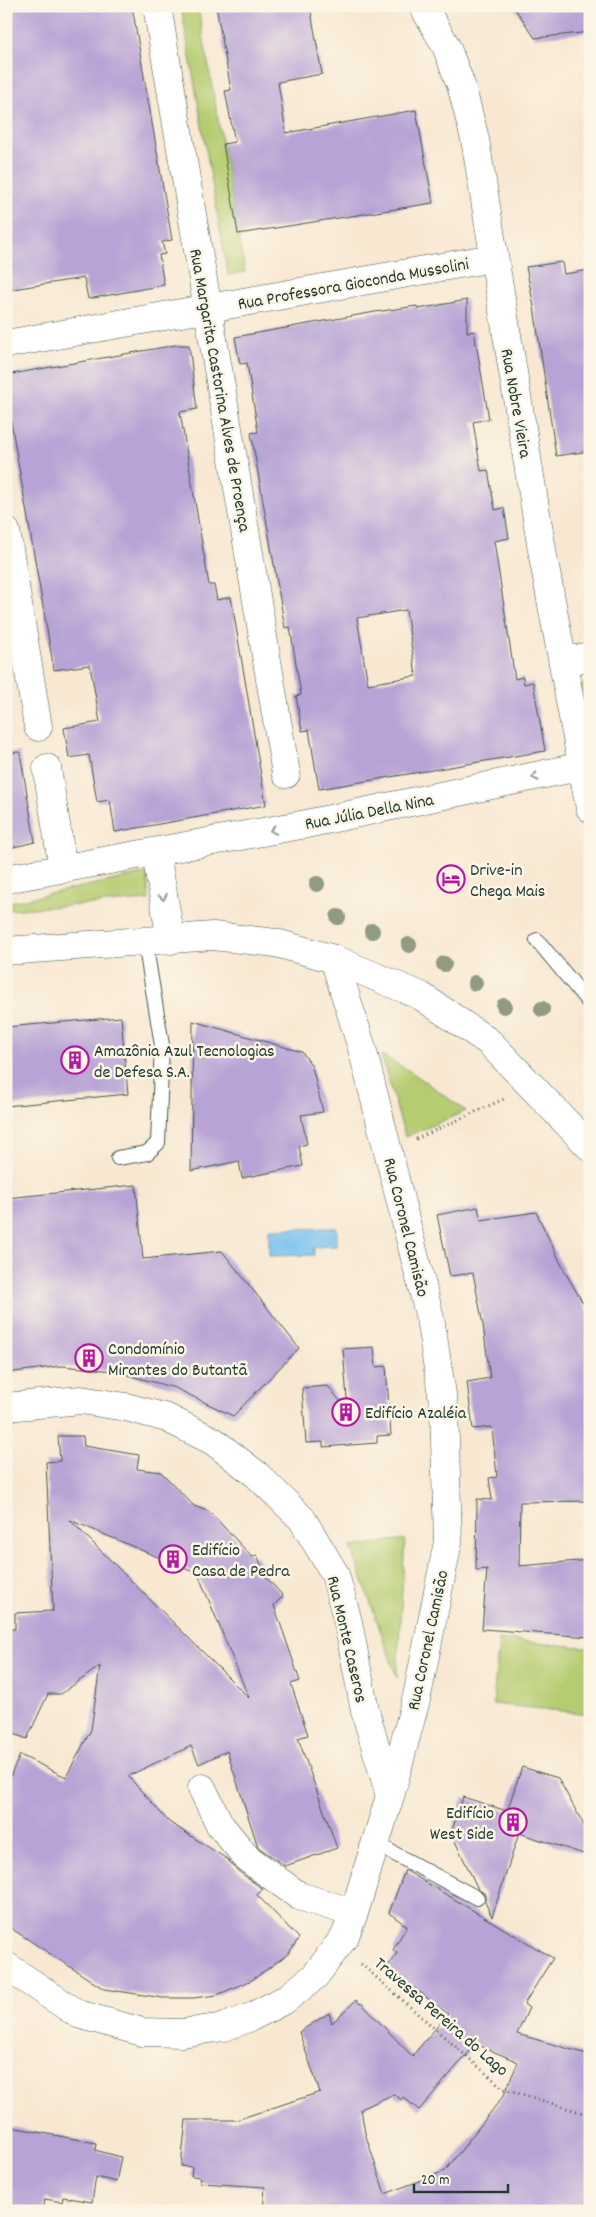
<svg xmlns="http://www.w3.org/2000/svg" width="596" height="2217" font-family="Dekko,sans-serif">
	<rect width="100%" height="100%" fill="#fcf5e5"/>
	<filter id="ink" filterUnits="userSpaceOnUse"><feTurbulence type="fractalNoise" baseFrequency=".02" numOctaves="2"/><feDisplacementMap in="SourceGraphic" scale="10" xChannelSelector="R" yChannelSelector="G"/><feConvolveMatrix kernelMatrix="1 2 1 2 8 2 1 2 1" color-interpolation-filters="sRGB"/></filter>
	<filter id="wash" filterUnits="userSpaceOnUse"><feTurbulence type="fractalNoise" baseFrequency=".0096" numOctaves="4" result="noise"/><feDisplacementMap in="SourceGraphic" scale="20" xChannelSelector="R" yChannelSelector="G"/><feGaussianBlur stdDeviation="1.12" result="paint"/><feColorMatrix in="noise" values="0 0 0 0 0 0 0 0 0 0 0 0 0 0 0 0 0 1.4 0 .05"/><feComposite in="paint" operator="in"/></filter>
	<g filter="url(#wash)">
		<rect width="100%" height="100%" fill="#f8e8d2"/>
		<path fill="#b5cc71" stroke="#6a8452" d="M 181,6 L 198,6 L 245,272 L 228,275 Z
			M 590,683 L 590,739 L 579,686 Z
			M 147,873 L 149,900 L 6,910 L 6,903 Z
			M 381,1055 L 413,1073 L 466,1111 L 405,1137 Z
			M 405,1539 L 397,1678 L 351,1547 Z
			M 499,1639 L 590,1648 L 590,1714 L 493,1704 Z"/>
		<path fill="#77c1f0" stroke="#4b7f92" d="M 337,1228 L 337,1246 L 314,1247 L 314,1255 L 269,1256 L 269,1229 Z"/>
		<g id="blocks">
			<path fill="#b7a3d5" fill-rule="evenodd" d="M 6,6 L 132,6 L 172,240 L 162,242 L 165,254 L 159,255 L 164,285 L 88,299 L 84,278 L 6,290 Z
				M 216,6 L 310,6 L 322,74 L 278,82 L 286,133 L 416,110 L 433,203 L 238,234 L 223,144 L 235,142 L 225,91 L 231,90 Z
				M 513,6 L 590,6 L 590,32 L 535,38 Z
				M 562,262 L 564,274 L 590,270 L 590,451 L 556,456 L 534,307 L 526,267 Z
				M 467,300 L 467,332 L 474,331 L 489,419 L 473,422 L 481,471 L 488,470 L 495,510 L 504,508 L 509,538 L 494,541 L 515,679 L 523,677 L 524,684 L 533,682 L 545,751 L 319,789 L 309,730 L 302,731 L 296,696 L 301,695 L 290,627 L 285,628 L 260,484 L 251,433 L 258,432 L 247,363 L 240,364 L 235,337 L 375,312 L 417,306 L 418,309 ZM 406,610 L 416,676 L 368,684 L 357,618 Z
				M 176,345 L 189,345 L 197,409 L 180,412 L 209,585 L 214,585 L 217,600 L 231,597 L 266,805 L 115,832 L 110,800 L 97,802 L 89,755 L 69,758 L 64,728 L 100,722 L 90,665 L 54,670 L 6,393 L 6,375 Z
				M 20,752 L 35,842 L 6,849 L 6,753 Z
				M 121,1017 L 128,1094 L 6,1106 L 6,1027 Z
				M 193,1021 L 302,1052 L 312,1066 L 323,1112 L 301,1115 L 307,1144 L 299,1146 L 303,1166 L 242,1178 L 239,1161 L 191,1171 Z
				M 136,1185 L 143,1259 L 222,1251 L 299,1348 L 233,1416 L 175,1388 L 114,1371 L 62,1366 L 6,1373 L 6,1198 Z
				M 478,1207 L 481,1220 L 536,1212 L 565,1272 L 590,1315 L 590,1501 L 520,1502 L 519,1566 L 590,1560 L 590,1637 L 482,1629 L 487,1569 L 476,1570 L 477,1499 L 492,1500 L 489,1478 L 497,1477 L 492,1427 L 473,1429 L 467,1382 L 490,1378 L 483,1325 L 473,1273 L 450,1276 L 437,1215 Z
				M 374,1347 L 376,1367 L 386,1366 L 391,1435 L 377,1436 L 377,1443 L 323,1447 L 323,1442 L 306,1443 L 302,1388 L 328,1386 L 348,1411 L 343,1349 Z
				M 58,1436 L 83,1436 L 84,1446 L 139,1455 L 137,1469 L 161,1472 L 194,1506 L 210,1512 L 252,1557 L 257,1555 L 266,1577 L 283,1596 L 274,1605 L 300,1681 L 291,1684 L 308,1735 L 298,1738 L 337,1848 L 285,1866 L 258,1847 L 227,1751 L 199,1764 L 191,1746 L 128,1776 L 169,1822 L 227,1859 L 238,1871 L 263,1889 L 257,1895 L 299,1938 L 288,1954 L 252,1980 L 217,1995 L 193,1998 L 163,1998 L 104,1989 L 6,1925 L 6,1785 L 20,1755 L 66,1777 L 91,1730 L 100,1666 L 61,1694 L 48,1694 L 27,1739 L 6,1731 L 6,1629 L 15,1629 L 15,1613 L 53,1611 L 46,1462 L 60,1461 ZM 70,1520 L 198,1574 L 249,1698 Z
				M 522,1767 L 558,1778 L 590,1836 L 590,1856 L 519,1833 L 492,1917 L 485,1902 L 485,1894 L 478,1889 L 451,1833 L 463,1797 L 507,1811 Z
				M 405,1870 L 553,1958 L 524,2004 L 529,2008 L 517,2034 L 590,2055 L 590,2211 L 263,2211 L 265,2187 L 200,2183 L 201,2177 L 191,2176 L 192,2167 L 181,2166 L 186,2120 L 236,2120 L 320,2092 L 299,2032 L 329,2013 L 332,2023 L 356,2000 L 360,2004 L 361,2003 L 412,2056 L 448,2014 L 387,1967 L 397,1953 L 393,1950 L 407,1926 L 389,1913 ZM 476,2044 L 518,2062 L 504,2095 L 445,2171 L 385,2194 L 365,2133 L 361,2109 L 394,2094 L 401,2100 L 403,2097 L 419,2110 Z
				M 6,2126 L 96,2143 L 95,2150 L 121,2157 L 116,2182 L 96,2177 L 92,2202 L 63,2197 L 62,2202 L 45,2199 L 43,2211 L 6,2211 Z"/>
		</g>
	</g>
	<g filter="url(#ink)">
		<use href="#blocks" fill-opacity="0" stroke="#40574c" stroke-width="1"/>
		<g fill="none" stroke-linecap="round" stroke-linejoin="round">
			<g stroke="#40574c" stroke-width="16">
				<path id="lane" d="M 537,940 L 590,1004
					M 118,1158 L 147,1153 L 158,1143 L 162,1045 L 145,942
					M 376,1844 L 477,1898"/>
			</g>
			<g stroke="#40574c" stroke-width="29">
				<path id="street" d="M 157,6 L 286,774
					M 423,6 L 446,46 L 461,85 L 475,139 L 544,562 L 590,808
					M 6,344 L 493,258
					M 6,531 L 38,727
					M 564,662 L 590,656
					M 47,768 L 63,869
					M 6,879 L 306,824 L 583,766
					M 6,1407 L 81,1400 L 126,1407 L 167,1418 L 213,1441 L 257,1475 L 302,1519 L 335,1574 L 348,1622 L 365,1711 L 390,1796
					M 202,1788 L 220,1825 L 247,1858 L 299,1896 L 354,1913
					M 6,1966 L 78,2014 L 142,2032 L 182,2033 L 224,2027 L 251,2017 L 286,1999 L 315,1976 L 345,1936 L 354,1913 L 390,1796 L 417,1696 L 448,1542 L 444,1407 L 430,1318 L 362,1048 L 334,959"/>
			</g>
			<g stroke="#40574c" stroke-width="29">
				<path id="primary" d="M 156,853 L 171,940
					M 6,951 L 213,936 L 276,943 L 334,959 L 421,996 L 489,1042 L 590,1147"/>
			</g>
			<path stroke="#40574c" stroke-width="3" stroke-dasharray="1 4" stroke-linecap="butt" d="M 416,1139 L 504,1099
				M 361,1964 L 504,2089 L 590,2115"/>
			<use href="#lane" stroke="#fff" stroke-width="14"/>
			<use href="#street" stroke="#fff" stroke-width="28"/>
			<use href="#primary" stroke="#fff" stroke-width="28"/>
		</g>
		<g fill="#919a82">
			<circle cx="317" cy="884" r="8"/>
			<circle cx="338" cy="917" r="8"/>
			<circle cx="372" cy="931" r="8"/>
			<circle cx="409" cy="945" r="8"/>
			<circle cx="444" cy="964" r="8"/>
			<circle cx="475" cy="983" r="8"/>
			<circle cx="504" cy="1006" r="8"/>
			<circle cx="542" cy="1009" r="8"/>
		</g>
		<defs><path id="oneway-chevron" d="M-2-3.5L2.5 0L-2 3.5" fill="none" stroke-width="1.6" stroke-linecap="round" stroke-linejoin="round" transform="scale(1.25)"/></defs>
		<g stroke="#8f9e9a">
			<use href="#oneway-chevron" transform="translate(535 777) rotate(168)"/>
			<use href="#oneway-chevron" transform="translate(273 830) rotate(169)"/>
			<use href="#oneway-chevron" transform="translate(163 897) rotate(80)"/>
		</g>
	</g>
	<defs>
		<g id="hotel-ring" transform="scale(1.4375)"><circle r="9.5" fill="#fcf5e5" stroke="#b5179e" stroke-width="1.5"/><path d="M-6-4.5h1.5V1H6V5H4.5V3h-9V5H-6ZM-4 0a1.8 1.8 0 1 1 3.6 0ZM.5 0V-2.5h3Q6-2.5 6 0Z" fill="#b5179e"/></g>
		<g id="building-ring" transform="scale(1.4375)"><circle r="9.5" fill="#fcf5e5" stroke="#b5179e" stroke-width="1.5"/><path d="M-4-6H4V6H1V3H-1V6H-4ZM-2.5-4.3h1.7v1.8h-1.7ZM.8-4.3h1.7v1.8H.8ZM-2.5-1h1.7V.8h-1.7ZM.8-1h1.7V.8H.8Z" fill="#b5179e"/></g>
	</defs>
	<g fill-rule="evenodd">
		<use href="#hotel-ring" x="451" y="879"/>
		<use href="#building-ring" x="75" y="1060"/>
		<use href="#building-ring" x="89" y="1358"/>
		<use href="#building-ring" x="346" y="1412"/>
		<use href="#building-ring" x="173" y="1559"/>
		<use href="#building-ring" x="513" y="1822"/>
	</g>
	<g text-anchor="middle" stroke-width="5" stroke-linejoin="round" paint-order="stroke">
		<g font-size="18" fill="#1f3d34" stroke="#fcf5e5">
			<text transform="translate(353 283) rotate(-10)" y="6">Rua Professora Gioconda Mussolini</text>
			<text transform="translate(221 390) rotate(80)" y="6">Rua Margarita Castorina Alves de Proença</text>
			<text transform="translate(517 403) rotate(80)" y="6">Rua Nobre Vieira</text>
			<text transform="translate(369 811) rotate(-11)" y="6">Rua Júlia Della Nina</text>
			<text transform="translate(407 1227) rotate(76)" y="6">Rua Coronel Camisão</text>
			<text transform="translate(348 1639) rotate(77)" y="6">Rua Monte Caseros</text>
			<text transform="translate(427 1640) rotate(-78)" y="6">Rua Coronel Camisão</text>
			<text transform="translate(442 2016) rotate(41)" y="6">Travessa Pereira do Lago</text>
		</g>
		<g font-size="18" fill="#1f3d34" stroke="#fcf5e5" text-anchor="start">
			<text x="470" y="875">Drive-in<tspan x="470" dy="21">Chega Mais</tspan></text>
			<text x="94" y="1056">Amazônia Azul Tecnologias<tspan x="94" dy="21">de Defesa S.A.</tspan></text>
			<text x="108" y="1354">Condomínio<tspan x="108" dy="21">Mirantes do Butantã</tspan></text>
			<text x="365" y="1418">Edifício Azaléia</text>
			<text x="192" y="1555">Edifício<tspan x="192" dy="21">Casa de Pedra</tspan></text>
			<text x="494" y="1818" text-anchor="end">Edifício<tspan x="494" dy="21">West Side</tspan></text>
		</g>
	</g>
	<rect width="596" height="2217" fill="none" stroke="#fcf5e5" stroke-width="25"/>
	<path d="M414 2184v8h94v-8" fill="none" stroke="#1f3d34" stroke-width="2.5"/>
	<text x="421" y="2184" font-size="15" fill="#1f3d34" stroke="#fcf5e5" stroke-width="4" paint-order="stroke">20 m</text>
</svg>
